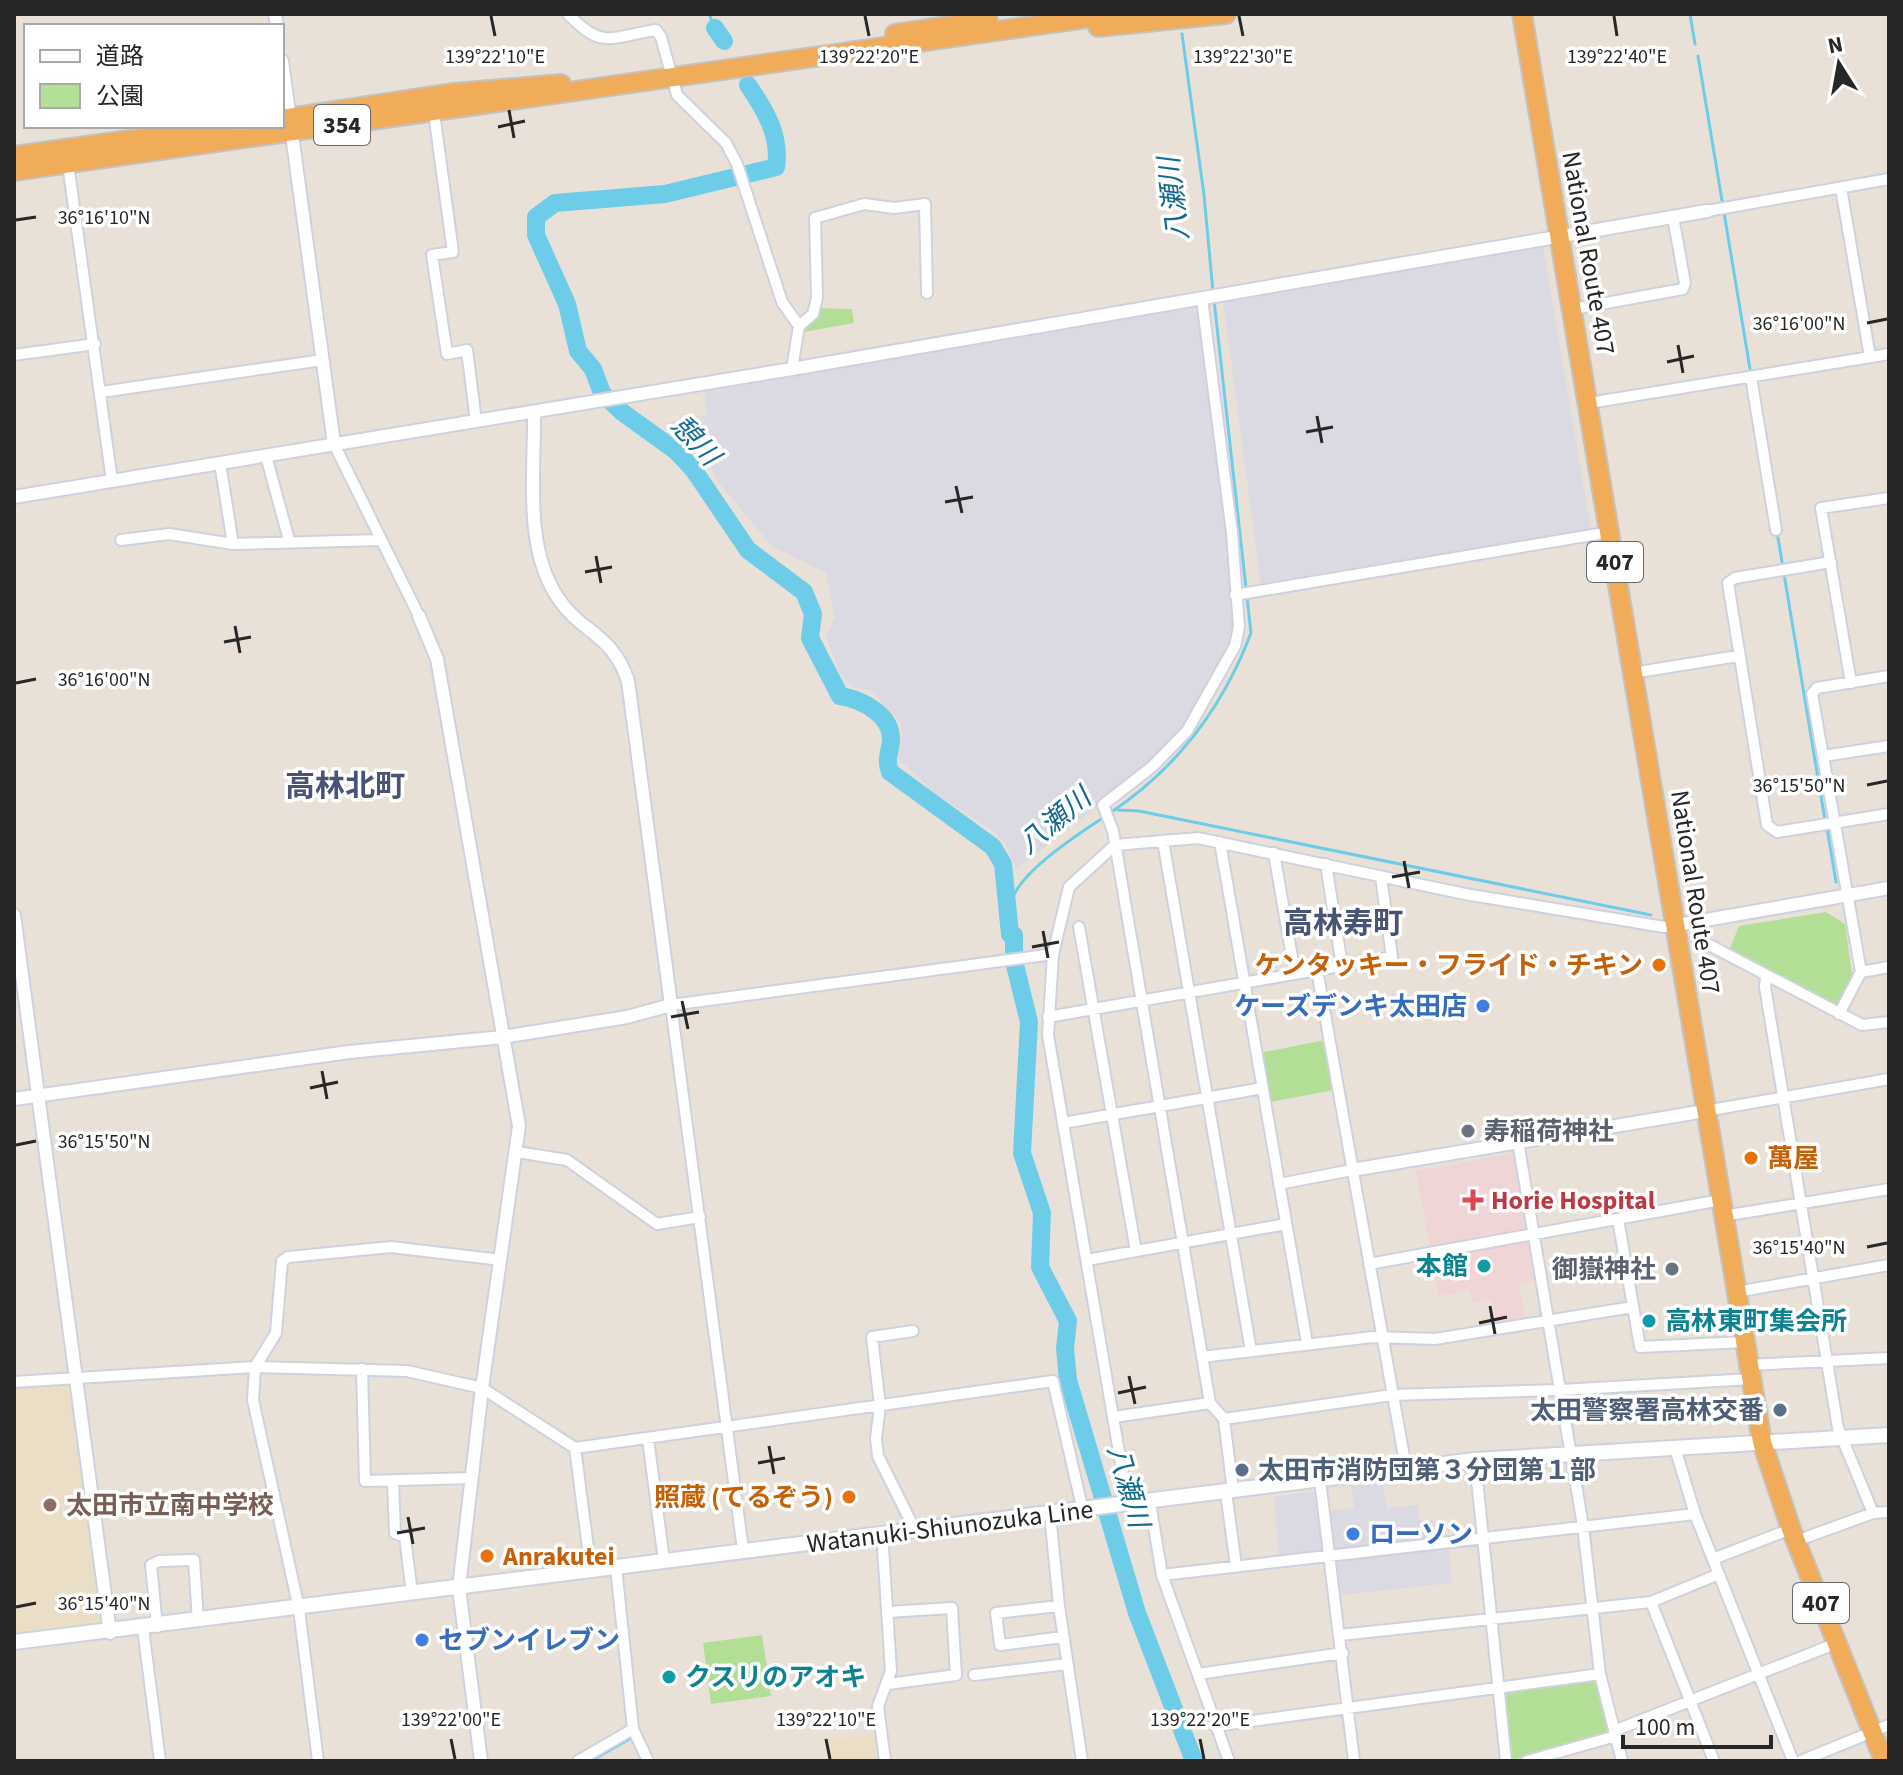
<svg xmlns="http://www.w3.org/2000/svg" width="1903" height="1775" font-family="'Source Sans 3','Noto Sans JP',sans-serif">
	<rect width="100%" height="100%" fill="#e9e1d8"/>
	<path fill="#dbd9e1" d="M 1543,245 L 1591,530 L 1261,585 L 1223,300 Z
		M 1200,303 L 1237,616 L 1232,645 L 1195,714 L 1176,739 L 1139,775 L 1016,869 L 1006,845 L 996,833 L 936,794 L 897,758 L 902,735 L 900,722 L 871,691 L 853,687 L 841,675 L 826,636 L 835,618 L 826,573 L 772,546 L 718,482 L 710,466 L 665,423 L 707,415 L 704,388 Z
		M 1382,1482 L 1387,1508 L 1418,1505 L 1420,1521 L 1432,1520 L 1434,1539 L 1333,1550 L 1328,1511 L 1354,1508 L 1351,1486 Z
		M 1317,1491 L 1325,1551 L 1279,1556 L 1274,1497 Z
		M 1448,1545 L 1452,1583 L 1339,1595 L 1334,1557 Z"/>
	<path fill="#ebdec7" d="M 72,1384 L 101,1624 L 14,1633 L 14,1386 Z
		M 878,1734 L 881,1761 L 831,1761 L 828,1740 Z"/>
	<path fill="#f0d5d7" d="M 1515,1153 L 1529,1230 L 1430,1249 L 1416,1171 Z
		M 1532,1239 L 1540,1279 L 1519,1284 L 1526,1322 L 1497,1327 L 1492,1299 L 1472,1303 L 1469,1291 L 1439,1296 L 1431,1257 Z"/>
	<path fill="#b2de96" d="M 814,308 L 852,309 L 854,323 L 798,333 Z
		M 1826,912 L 1845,924 L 1852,974 L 1837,1005 L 1833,1006 L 1729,951 L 1739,926 Z
		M 1325,1040 L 1334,1090 L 1270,1102 L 1260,1053 Z
		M 762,1635 L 771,1696 L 711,1704 L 703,1643 Z
		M 1597,1678 L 1609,1735 L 1511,1760 L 1503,1692 Z"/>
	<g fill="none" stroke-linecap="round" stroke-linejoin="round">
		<path stroke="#6dcde9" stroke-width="3" d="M 709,14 L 715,28
			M 1690,14 L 1695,44
			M 1182,34 L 1204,195 L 1213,292
			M 1698,56 L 1750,369
			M 1777,532 L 1825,820
			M 1118,810 L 1139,811 L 1651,915
			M 1110,813 C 1176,769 1223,707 1251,633 L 1214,300
			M 1827,828 L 1836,882
			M 1014,935 C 1013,926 1009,912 1011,903 C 1017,873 1079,834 1104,817
			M 591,1761 L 631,1738"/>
		<path stroke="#6dcde9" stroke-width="18" d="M 715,28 L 724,41
			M 748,85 C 765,110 781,136 776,167 L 665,194 L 555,203 L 536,217 L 536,235 L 567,304 L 578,351 L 593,369 L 602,393 L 622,412 L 676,451 L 693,469 L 748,550 L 804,592 L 813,614 L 810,638 L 840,696 C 860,699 892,714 891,740 C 890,753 885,759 890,772 L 993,847 L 1003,864 L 1010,934 L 1014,935 L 1014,961 L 1029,1022 L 1022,1153 L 1042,1213 L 1040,1267 L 1068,1321 L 1065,1348 L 1068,1380 L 1137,1613 L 1194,1761"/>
		<g stroke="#ced2df" stroke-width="14">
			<path id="minor" d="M 568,14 C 602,50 610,37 656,30 L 661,37 L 677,95 L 726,143 L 737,164 L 782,302 L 799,326
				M 434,113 L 453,252 L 432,255 L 447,354 L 467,350 L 476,421
				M 68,164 L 112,481
				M 1841,188 L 1870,357
				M 1707,211 L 1889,179
				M 1202,299 L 1232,533 L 1239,627 L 1235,646 L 1187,731 L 1153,766 L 1103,805 L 1113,831 L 1210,1403 L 1224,1419 L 1233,1491
				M 1573,309 L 1683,289 L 1685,283 L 1673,217
				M 14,355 L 95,344
				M 792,369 L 799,326 L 813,314 L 817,298 L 815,218 L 864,204 L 894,208 L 925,204 L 927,293
				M 1751,377 L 1776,530
				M 101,392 L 323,360
				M 1589,403 L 1889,354
				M 334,444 L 419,616
				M 266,456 L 289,540
				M 220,463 L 233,544 L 380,540
				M 121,540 L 169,534 L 233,544
				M 1831,562 L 1735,578 L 1728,583 L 1767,825 L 1777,832 L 1889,814
				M 1235,595 L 1610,532
				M 1632,673 L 1738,656
				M 1851,683 L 1821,508 L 1889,498
				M 1823,756 L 1889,746
				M 1163,841 L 1251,1351
				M 1220,842 L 1307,1343
				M 1274,853 L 1295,974
				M 1326,864 L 1342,966
				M 1079,927 L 1136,1251
				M 1696,938 L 1862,1025 L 1889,1022
				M 1317,970 L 1406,1468
				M 1861,972 L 1812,694 L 1817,688 L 1889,676
				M 1766,977 L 1765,987 L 1838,1428 L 1873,1513
				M 1839,1014 L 1861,972 L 1889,967
				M 1048,1017 L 1392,957 L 1381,877
				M 1705,1111 L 1889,1079
				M 1063,1123 L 1263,1088
				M 1518,1142 L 1583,1526 L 1600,1674 L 1622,1761
				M 517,1152 L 567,1160 L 657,1224 L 700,1217
				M 1279,1184 L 1352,1170
				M 1723,1216 L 1889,1189
				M 1618,1219 L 1640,1347 L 1744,1342
				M 1087,1260 L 1286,1224
				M 1369,1264 L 1721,1200
				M 1736,1292 L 1889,1265
				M 913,1331 L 872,1337 L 880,1406 L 876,1438 L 878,1456 L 914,1528
				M 1202,1357 L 1373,1337 L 1435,1339 L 1633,1307
				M 1748,1365 L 1889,1358
				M 362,1369 L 365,1481 L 472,1478
				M 14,1382 L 255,1367 L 407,1371 L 482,1388 L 575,1448 L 1053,1381 L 1083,1511
				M 1114,1417 L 1210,1403
				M 1224,1419 L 1392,1395 L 1561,1390 L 1751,1379
				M 648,1439 L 664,1561
				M 575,1448 L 591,1571
				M 1675,1448 L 1695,1514 L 1793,1761
				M 1475,1460 L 1506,1761
				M 1320,1480 L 1354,1761
				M 393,1481 L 395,1533 L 405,1537 L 412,1594
				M 1226,1492 L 1236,1566
				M 1150,1503 L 1162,1575 L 1229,1761
				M 1128,1505 L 1048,1035 L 1053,954 L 1069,887 L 1115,845 L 1198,838 L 1465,894 L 1664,927 L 1677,925
				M 1050,1514 L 1059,1606 L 1082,1761
				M 882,1532 L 891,1671 L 878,1706 L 885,1761
				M 1796,1541 L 1873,1513 L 1889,1512
				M 743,1550 L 671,1005 L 1053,954
				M 1713,1559 L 1791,1529
				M 616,1567 L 633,1729 L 648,1761
				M 1162,1575 L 1695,1514
				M 1651,1602 L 1714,1761
				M 1059,1606 L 996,1613 L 1000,1645 L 1063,1637
				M 887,1612 L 952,1608 L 956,1675 L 888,1684
				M 157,1627 L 151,1565 L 159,1561 L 194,1560 L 198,1621
				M 143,1628 L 160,1761
				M 1340,1635 L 1651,1602 L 1719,1574
				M 1198,1674 L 1343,1653
				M 974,1675 L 1067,1664
				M 1215,1726 L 1600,1674
				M 1614,1731 L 1837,1643
				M 318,1761 L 299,1609 L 253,1400 L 255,1367 L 276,1333 L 282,1261 L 288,1257 L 391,1247 L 501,1260
				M 578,1761 L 633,1729
				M 1527,1761 L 1616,1736
				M 1801,1761 L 1889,1725"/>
		</g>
		<g stroke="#ced2df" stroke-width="16">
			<path id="tertiary" d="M 275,14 L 277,26
				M 282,61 L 334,444
				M 14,497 L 792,369 L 1707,211
				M 419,616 L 437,659 L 519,1126 L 482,1388 L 459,1588 L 481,1761
				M 14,915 L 110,1633
				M 1677,925 L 1889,888
				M 14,1099 L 349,1052 L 503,1037 L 627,1017 L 671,1005 L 628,681 C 612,633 582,634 558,598 C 523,546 535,471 534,412
				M 1352,1170 L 1705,1111"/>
		</g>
		<g stroke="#ced2df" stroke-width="18">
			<path id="secondary" d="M 14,1642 L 1475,1460 L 1889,1435"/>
		</g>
		<g stroke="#c3c3c3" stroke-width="22">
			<path id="trunk" d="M 1522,14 L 1762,1442 L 1791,1529 L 1884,1761
				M 1098,27 L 1226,14
				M 895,34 L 988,20
				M 282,119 L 454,93 L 561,84
				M 14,156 L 230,126
				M 14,171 L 1115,14"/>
		</g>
		<use href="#minor" stroke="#fff" stroke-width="10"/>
		<use href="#tertiary" stroke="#fff" stroke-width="12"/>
		<use href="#secondary" stroke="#fff" stroke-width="14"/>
		<use href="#trunk" stroke="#f0ac58" stroke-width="18"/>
	</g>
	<path fill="none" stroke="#272727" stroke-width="3" d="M 491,16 L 495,36M 865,16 L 869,36M 1239,16 L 1243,36M 1614,16 L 1617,36M 509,110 L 514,138M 498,127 L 525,121M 16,220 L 36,217M 1867,323 L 1887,319M 1678,345 L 1683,373M 1667,362 L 1694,356M 1317,416 L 1322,443M 1306,432 L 1333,427M 956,486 L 962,513M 945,502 L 973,497M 596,556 L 601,583M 585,572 L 612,567M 235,626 L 240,653M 224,642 L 251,637M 16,683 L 36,679M 1867,785 L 1887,781M 1404,861 L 1409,888M 1392,877 L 1420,872M 1043,931 L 1048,958M 1032,947 L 1059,942M 682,1001 L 688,1029M 671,1017 L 699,1012M 322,1071 L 327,1099M 310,1088 L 338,1082M 16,1145 L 36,1141M 1867,1247 L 1887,1243M 1490,1306 L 1495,1334M 1479,1323 L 1507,1317M 1129,1376 L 1135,1404M 1118,1393 L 1146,1387M 769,1446 L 774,1474M 758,1463 L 785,1458M 408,1517 L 413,1544M 397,1533 L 425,1528M 16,1607 L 36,1603M 451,1739 L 455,1759M 826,1739 L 830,1759M 1200,1739 L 1204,1759"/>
	<g fill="#e8710a" stroke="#fff" stroke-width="3">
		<circle cx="1659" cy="965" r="8"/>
		<circle cx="1751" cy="1158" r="8"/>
		<circle cx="849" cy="1497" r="8"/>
		<circle cx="487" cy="1556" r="8"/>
	</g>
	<g fill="#3f7fe0" stroke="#fff" stroke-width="3">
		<circle cx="1483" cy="1006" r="8"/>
		<circle cx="1353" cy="1534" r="8"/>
		<circle cx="422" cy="1640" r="8"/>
	</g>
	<g fill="#6b7280" stroke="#fff" stroke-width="3">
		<circle cx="1468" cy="1131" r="8"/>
		<circle cx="1672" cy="1269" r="8"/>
	</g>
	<path fill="#e0444e" stroke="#fff" stroke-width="3" d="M1469 1188h8v8h8v8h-8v8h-8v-8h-8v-8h8z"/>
	<g fill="#0f9aa8" stroke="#fff" stroke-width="3">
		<circle cx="1484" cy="1266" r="8"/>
		<circle cx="1649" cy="1321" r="8"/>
		<circle cx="669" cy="1677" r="8"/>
	</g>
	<g fill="#5c6f8a" stroke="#fff" stroke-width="3">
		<circle cx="1780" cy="1410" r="8"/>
		<circle cx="1242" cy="1470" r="8"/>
	</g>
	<circle fill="#8d6e63" stroke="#fff" stroke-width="3" cx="50" cy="1505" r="8"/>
	<g text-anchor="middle" stroke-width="7" stroke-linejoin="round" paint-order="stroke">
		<g fill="#fff" stroke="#686868" stroke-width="2">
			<rect x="314" y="105" width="56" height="40" rx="6"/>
			<rect x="1587" y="542" width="56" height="40" rx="6"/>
			<rect x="1793" y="1583" width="56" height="40" rx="6"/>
		</g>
		<g font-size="24" font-weight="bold" fill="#272727">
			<text x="342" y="133">354</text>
			<text x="1615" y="570">407</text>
			<text x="1821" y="1611">407</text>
		</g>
		<g font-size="26" fill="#272727" stroke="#fff">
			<text transform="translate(1589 253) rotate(80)" y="9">National Route 407</text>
			<text transform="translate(1696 892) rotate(81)" y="9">National Route 407</text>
			<text transform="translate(950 1526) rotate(-7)" y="9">Watanuki-Shiunozuka Line</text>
		</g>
		<g font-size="26" font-weight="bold" fill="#c56008" stroke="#fff" text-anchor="end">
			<text x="1643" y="974">ケンタッキー・フライド・チキン</text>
			<text x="1767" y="1167" text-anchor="start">萬屋</text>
			<text x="833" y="1506">照蔵 (てるぞう)</text>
			<text x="503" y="1565" text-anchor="start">Anrakutei</text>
		</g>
		<g font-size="26" font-weight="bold" fill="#366cbe" stroke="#fff" text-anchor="start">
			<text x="1467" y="1015" text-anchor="end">ケーズデンキ太田店</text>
			<text x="1369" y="1543">ローソン</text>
			<text x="438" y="1649">セブンイレブン</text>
		</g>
		<g font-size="26" font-weight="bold" fill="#5b616d" stroke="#fff" text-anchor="start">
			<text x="1484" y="1140">寿稲荷神社</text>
			<text x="1656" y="1278" text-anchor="end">御嶽神社</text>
		</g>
		<g font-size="26" font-weight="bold" fill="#be3a42" stroke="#fff" text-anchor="start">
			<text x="1491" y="1209">Horie Hospital</text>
		</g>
		<g font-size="26" font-weight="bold" fill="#0d838f" stroke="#fff" text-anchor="start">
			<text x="1468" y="1275" text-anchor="end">本館</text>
			<text x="1665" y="1330">高林東町集会所</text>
			<text x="685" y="1686">クスリのアオキ</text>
		</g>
		<g font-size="26" font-weight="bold" fill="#4e5e75" stroke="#fff" text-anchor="end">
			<text x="1764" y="1419">太田警察署高林交番</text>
			<text x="1258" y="1479" text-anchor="start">太田市消防団第３分団第１部</text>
		</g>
		<g font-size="26" font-weight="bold" fill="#785e54" stroke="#fff" text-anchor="start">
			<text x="66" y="1514">太田市立南中学校</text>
		</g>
		<g font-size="28" font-style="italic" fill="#126a8f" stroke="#fff">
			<text transform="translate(1173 199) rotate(-97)" y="10">八瀬川</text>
			<text transform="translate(696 440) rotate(47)" y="10">憩川</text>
			<text transform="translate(1054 820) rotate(-40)" y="10">八瀬川</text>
			<text transform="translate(1129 1486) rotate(74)" y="10">八瀬川</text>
		</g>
		<g font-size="30" font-weight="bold" fill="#495375" stroke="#fff">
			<text x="345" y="796">高林北町</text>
			<text x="1343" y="933">高林寿町</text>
		</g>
	</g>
	<g font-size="20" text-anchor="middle" fill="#272727" stroke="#fff" stroke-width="7" stroke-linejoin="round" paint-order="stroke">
		<text x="495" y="63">139°22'10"E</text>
		<text x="869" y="63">139°22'20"E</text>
		<text x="1243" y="63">139°22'30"E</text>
		<text x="1617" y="63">139°22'40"E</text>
		<text x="104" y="224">36°16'10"N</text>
		<text x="1799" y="330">36°16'00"N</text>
		<text x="104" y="686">36°16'00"N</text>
		<text x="1799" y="792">36°15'50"N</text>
		<text x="104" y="1148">36°15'50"N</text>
		<text x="1799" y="1254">36°15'40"N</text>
		<text x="104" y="1610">36°15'40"N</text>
		<text x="451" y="1726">139°22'00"E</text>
		<text x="826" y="1726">139°22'10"E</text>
		<text x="1200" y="1726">139°22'20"E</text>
	</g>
	<rect width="1903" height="1775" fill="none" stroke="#272727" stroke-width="32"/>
	<rect x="24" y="24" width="260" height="104" fill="#ffffff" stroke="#a9a9a9" stroke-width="2"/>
	<rect x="40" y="50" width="40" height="12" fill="#ffffff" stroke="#a9a9a9" stroke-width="2"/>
	<text x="96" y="64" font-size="24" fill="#272727">道路</text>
	<rect x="40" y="84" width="40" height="24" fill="#b2de96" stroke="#a9a9a9" stroke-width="2"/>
	<text x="96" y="104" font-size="24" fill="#272727">公園</text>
	<g transform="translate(1839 64) rotate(349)" stroke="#ffffff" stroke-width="6" paint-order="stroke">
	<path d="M0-6L14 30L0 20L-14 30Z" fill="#272727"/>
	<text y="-12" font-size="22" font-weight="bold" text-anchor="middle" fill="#272727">N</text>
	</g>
	<path d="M1623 1735v12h148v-12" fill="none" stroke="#272727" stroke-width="4"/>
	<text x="1635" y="1735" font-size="24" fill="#272727" stroke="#ffffff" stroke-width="6" paint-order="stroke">100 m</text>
</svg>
